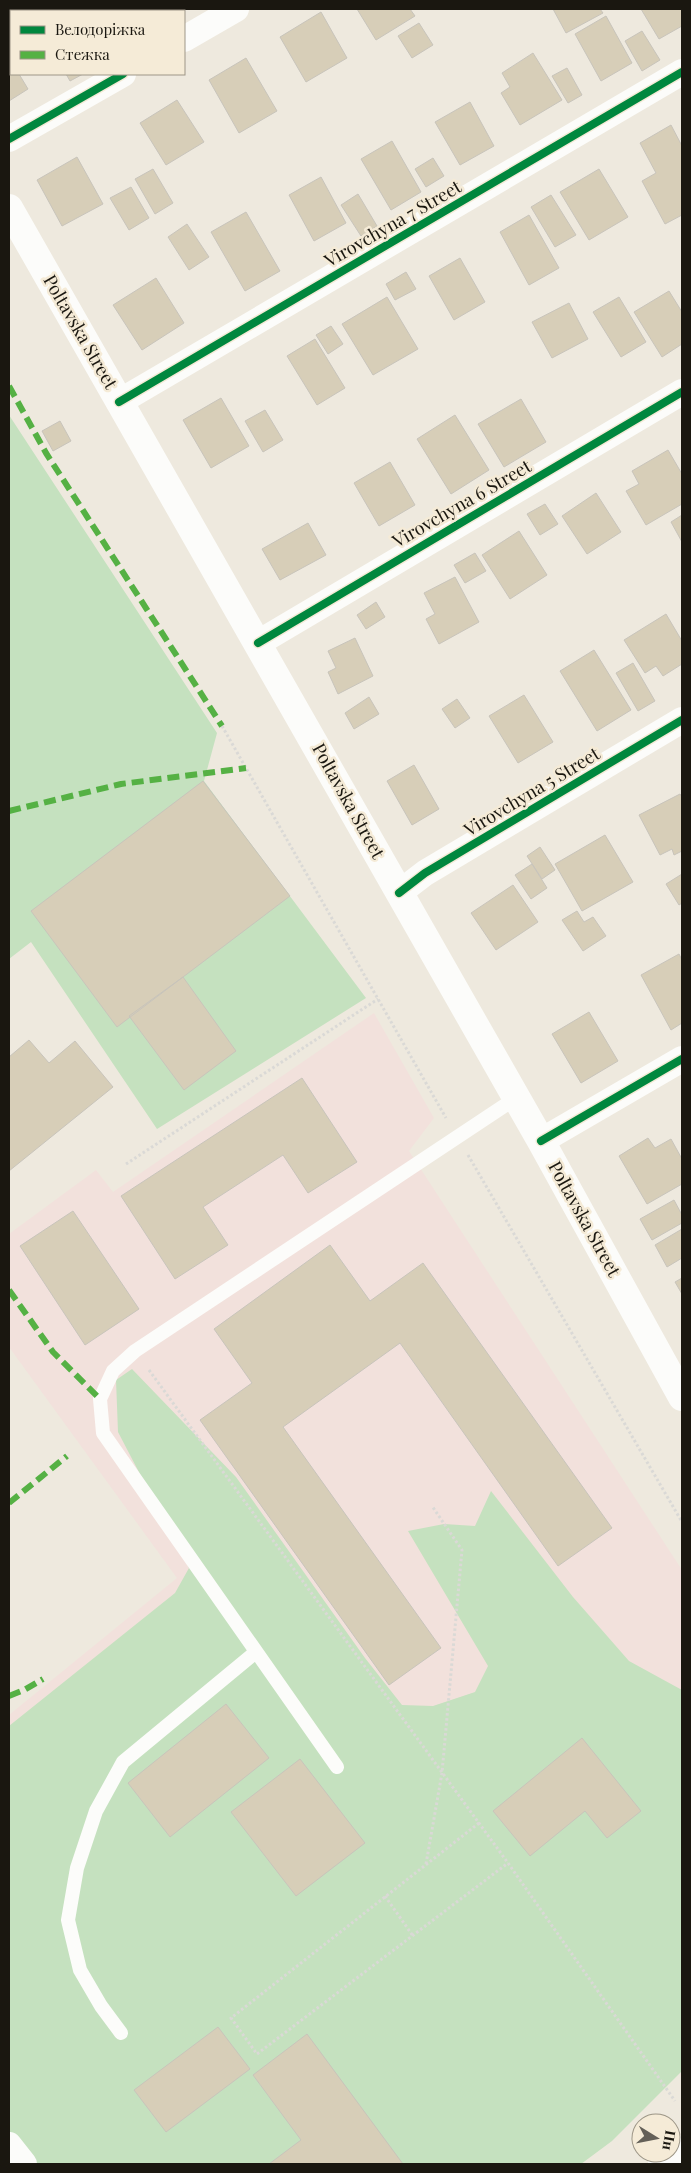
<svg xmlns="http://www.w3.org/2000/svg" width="691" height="2173" font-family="'Playfair Display',serif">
	<rect width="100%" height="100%" fill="#eee9de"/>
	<path fill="#f2e1dc" d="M 374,1013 L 434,1118 L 409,1151 L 682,1570 L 682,2042 L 9,2111 L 9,1715 L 177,1578 L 9,1347 L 9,1234 L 96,1170 L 113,1192 Z"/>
	<path fill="#c5e1bf" d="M 9,415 L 217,733 L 204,781 L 366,998 L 157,1129 L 31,942 L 9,959 Z
		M 132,1369 L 236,1477 L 365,1658 L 402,1705 L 433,1706 L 475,1692 L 488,1666 L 408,1531 L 444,1524 L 475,1526 L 491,1491 L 573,1597 L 629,1661 L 682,1690 L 682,2071 L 612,2141 L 581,2164 L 30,2164 L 9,2132 L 9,1726 L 175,1593 L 189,1568 L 118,1432 L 116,1380 Z"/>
	<path fill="#d7ceb8" stroke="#c8c4bb" d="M 9,9 L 29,9 L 31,11 L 11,11 L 11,50 L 9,52 Z
		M 84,9 L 127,9 L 129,11 L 80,11 Z
		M 357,9 L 410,9 L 415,16 L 376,40 Z
		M 553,9 L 600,9 L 603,13 L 566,33 Z
		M 641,9 L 682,9 L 682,26 L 659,39 Z
		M 321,12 L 347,58 L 306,82 L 280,37 Z
		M 606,16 L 632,63 L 601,81 L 575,34 Z
		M 419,23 L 433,45 L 412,58 L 398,36 Z
		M 642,31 L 660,60 L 642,71 L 625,41 Z
		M 533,53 L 562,100 L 520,125 L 501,93 L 510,87 L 502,73 Z
		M 9,58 L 11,61 L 11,74 L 19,74 L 28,89 L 9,101 Z
		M 246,58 L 277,111 L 239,133 L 209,80 Z
		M 567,68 L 582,95 L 568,103 L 552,76 Z
		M 66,74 L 83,74 L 70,81 Z
		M 177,100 L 204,142 L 166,165 L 140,123 Z
		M 470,102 L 494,146 L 460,165 L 435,122 Z
		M 671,125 L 682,146 L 682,215 L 665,224 L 642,181 L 656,173 L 640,143 Z
		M 392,141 L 421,192 L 391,210 L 361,159 Z
		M 77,157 L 103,204 L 62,226 L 37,180 Z
		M 433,158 L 444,176 L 426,187 L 415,169 Z
		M 153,169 L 173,203 L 155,214 L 135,179 Z
		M 599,169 L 628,217 L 589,240 L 560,192 Z
		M 321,177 L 346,223 L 314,241 L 289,195 Z
		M 131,187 L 149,218 L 129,230 L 110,198 Z
		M 358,194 L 377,226 L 361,236 L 341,205 Z
		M 551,195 L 576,235 L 555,247 L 531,207 Z
		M 246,212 L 280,271 L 245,291 L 211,232 Z
		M 529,215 L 559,268 L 529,285 L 500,232 Z
		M 187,224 L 209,257 L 189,270 L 168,237 Z
		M 460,258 L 485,302 L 454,320 L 429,276 Z
		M 406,272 L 416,289 L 395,300 L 386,284 Z
		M 156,278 L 184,323 L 142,350 L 113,305 Z
		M 669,291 L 682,312 L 682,344 L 662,357 L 634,312 Z
		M 387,297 L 418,349 L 373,375 L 342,324 Z
		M 619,297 L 646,342 L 621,357 L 593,312 Z
		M 569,303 L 588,339 L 552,358 L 532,322 Z
		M 331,326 L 343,344 L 328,354 L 316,335 Z
		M 315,339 L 345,388 L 317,405 L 287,356 Z
		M 221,398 L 249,446 L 211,468 L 183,420 Z
		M 521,399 L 546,442 L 504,467 L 478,424 Z
		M 265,410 L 283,440 L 263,452 L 245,421 Z
		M 455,415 L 489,470 L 451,494 L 417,439 Z
		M 60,421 L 71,441 L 53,451 L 42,431 Z
		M 668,450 L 682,474 L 682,504 L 646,525 L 626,491 L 639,484 L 632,471 Z
		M 390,462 L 415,505 L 379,526 L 354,483 Z
		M 596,493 L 621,532 L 587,554 L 562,516 Z
		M 545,504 L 558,524 L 540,535 L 527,514 Z
		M 682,515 L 682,542 L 671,522 Z
		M 308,523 L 326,555 L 280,580 L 262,549 Z
		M 519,531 L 547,575 L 510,599 L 482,555 Z
		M 475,553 L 486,571 L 465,583 L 454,565 Z
		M 455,577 L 479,622 L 439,644 L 426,619 L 435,614 L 424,593 Z
		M 376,602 L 385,617 L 366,629 L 357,615 Z
		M 666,614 L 682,641 L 682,664 L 663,676 L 656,666 L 645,673 L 624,640 Z
		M 355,638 L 373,676 L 338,694 L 328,672 L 336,668 L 328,651 Z
		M 594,650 L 631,710 L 597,731 L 560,671 Z
		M 633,663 L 655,701 L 638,711 L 616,673 Z
		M 524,695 L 553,742 L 518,763 L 489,716 Z
		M 369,697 L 379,714 L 354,729 L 345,713 Z
		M 457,699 L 470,718 L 455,728 L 442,709 Z
		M 414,765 L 439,809 L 412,825 L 387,781 Z
		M 203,781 L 290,896 L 117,1027 L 31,911 Z
		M 680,794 L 682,797 L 682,851 L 674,855 L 672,849 L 660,855 L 639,815 Z
		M 605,835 L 633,882 L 582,911 L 555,864 Z
		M 540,847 L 555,870 L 542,879 L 527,856 Z
		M 532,864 L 547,888 L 531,899 L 515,875 Z
		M 682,874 L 682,903 L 679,905 L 666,884 Z
		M 513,885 L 538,922 L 496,950 L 471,913 Z
		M 577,911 L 584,922 L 593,917 L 606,936 L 583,951 L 562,920 Z
		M 679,954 L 682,960 L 682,1023 L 671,1030 L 641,975 Z
		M 183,977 L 236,1051 L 184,1090 L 129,1016 Z
		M 589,1012 L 618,1061 L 581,1083 L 552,1034 Z
		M 29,1040 L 49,1063 L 75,1041 L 113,1087 L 9,1171 L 9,1057 Z
		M 302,1078 L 357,1162 L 308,1193 L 283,1155 L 203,1207 L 228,1245 L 175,1279 L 121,1196 Z
		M 648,1138 L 655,1148 L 671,1139 L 682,1159 L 682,1184 L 647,1204 L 619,1156 Z
		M 674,1200 L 682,1215 L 682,1223 L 652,1240 L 640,1219 Z
		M 73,1211 L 139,1309 L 85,1345 L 20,1246 Z
		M 682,1229 L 682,1258 L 667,1267 L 655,1245 Z
		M 330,1245 L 370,1301 L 423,1263 L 612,1528 L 558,1566 L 400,1343 L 283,1427 L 441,1648 L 389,1685 L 200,1420 L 252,1383 L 214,1329 Z
		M 682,1278 L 682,1294 L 675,1282 Z
		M 226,1704 L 269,1758 L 170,1837 L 128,1783 Z
		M 582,1738 L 641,1811 L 607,1838 L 585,1811 L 530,1856 L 493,1811 Z
		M 300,1759 L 365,1843 L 296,1896 L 231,1812 Z
		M 218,2027 L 250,2069 L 166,2132 L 134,2090 Z
		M 307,2034 L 403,2164 L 269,2164 L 301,2140 L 253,2075 Z"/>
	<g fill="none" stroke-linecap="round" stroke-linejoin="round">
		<path stroke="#dad9d6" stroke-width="3" stroke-dasharray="2.5 2.5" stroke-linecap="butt" d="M 222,726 L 446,1118
			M 468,1155 L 682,1522
			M 126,1164 L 378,999
			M 149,1370 L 508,1863 L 675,2101
			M 479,1823 L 231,2018 L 257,2054 L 508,1863
			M 426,1864 L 442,1773 L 462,1550 L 432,1506
			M 385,1896 L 413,1936"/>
		<path stroke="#fcfcfa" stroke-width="14" d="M 337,1767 L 103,1433 L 100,1399 L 113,1371 L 135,1351 L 516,1098
			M 121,2033 L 101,2006 L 80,1970 L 68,1920 L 77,1868 L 96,1811 L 123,1762 L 256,1652"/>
		<path stroke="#fcfcfa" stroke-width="26" d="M 184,39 L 236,9
			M 9,139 L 123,74
			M 119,402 L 682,72
			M 258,643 L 682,392
			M 399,893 L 425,873 L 682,720
			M 541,1141 L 682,1059
			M 9,2145 L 24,2164"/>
		<path stroke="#fcfcfa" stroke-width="28" d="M 9,208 L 541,1141 L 682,1397
			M 662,2164 L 682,2149"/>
		<path stroke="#55b144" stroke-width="6" stroke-dasharray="12 6" stroke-linecap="butt" d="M 9,386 L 46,453 L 222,726
			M 9,811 L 121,784 L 246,768
			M 9,1290 L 53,1352 L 100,1399
			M 9,1503 L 67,1456
			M 9,1696 L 24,1690 L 43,1679"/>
		<g stroke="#f5ebd7" stroke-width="11">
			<path id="cycleway" d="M 9,139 L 123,74
				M 119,402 L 682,72
				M 258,643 L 682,392
				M 399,893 L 425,873 L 682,720
				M 541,1141 L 682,1059"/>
		</g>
		<use href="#cycleway" stroke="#00873e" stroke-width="8"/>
	</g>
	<g text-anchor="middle" stroke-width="5" stroke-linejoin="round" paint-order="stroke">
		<g font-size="18" fill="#1a1710" stroke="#f5ebd7">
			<text transform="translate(393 224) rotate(-30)" y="6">Virovchyna 7 Street</text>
			<text transform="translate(80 332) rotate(60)" y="6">Poltavska Street</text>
			<text transform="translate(462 504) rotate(-30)" y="6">Virovchyna 6 Street</text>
			<text transform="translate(532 792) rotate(-31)" y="6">Virovchyna 5 Street</text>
			<text transform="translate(348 801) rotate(61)" y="6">Poltavska Street</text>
			<text transform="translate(584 1219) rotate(61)" y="6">Poltavska Street</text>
		</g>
	</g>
	<rect width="691" height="2173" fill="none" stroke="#1a1710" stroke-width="20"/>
	<rect x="10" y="10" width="175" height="65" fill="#f5ebd7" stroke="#9d9687"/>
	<rect x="20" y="26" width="25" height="8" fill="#00873e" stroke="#9d9687"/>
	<text x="55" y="35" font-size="15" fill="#1a1710">Велодоріжка</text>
	<rect x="20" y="51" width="25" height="8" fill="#55b144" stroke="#9d9687"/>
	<text x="55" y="60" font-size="15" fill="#1a1710">Стежка</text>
	<g transform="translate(656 2138) rotate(100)"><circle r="24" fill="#f5ebd7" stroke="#9d9687"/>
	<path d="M0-4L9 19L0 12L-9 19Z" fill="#646058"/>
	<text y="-8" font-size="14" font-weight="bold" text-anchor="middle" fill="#1a1710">Пн</text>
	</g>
</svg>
